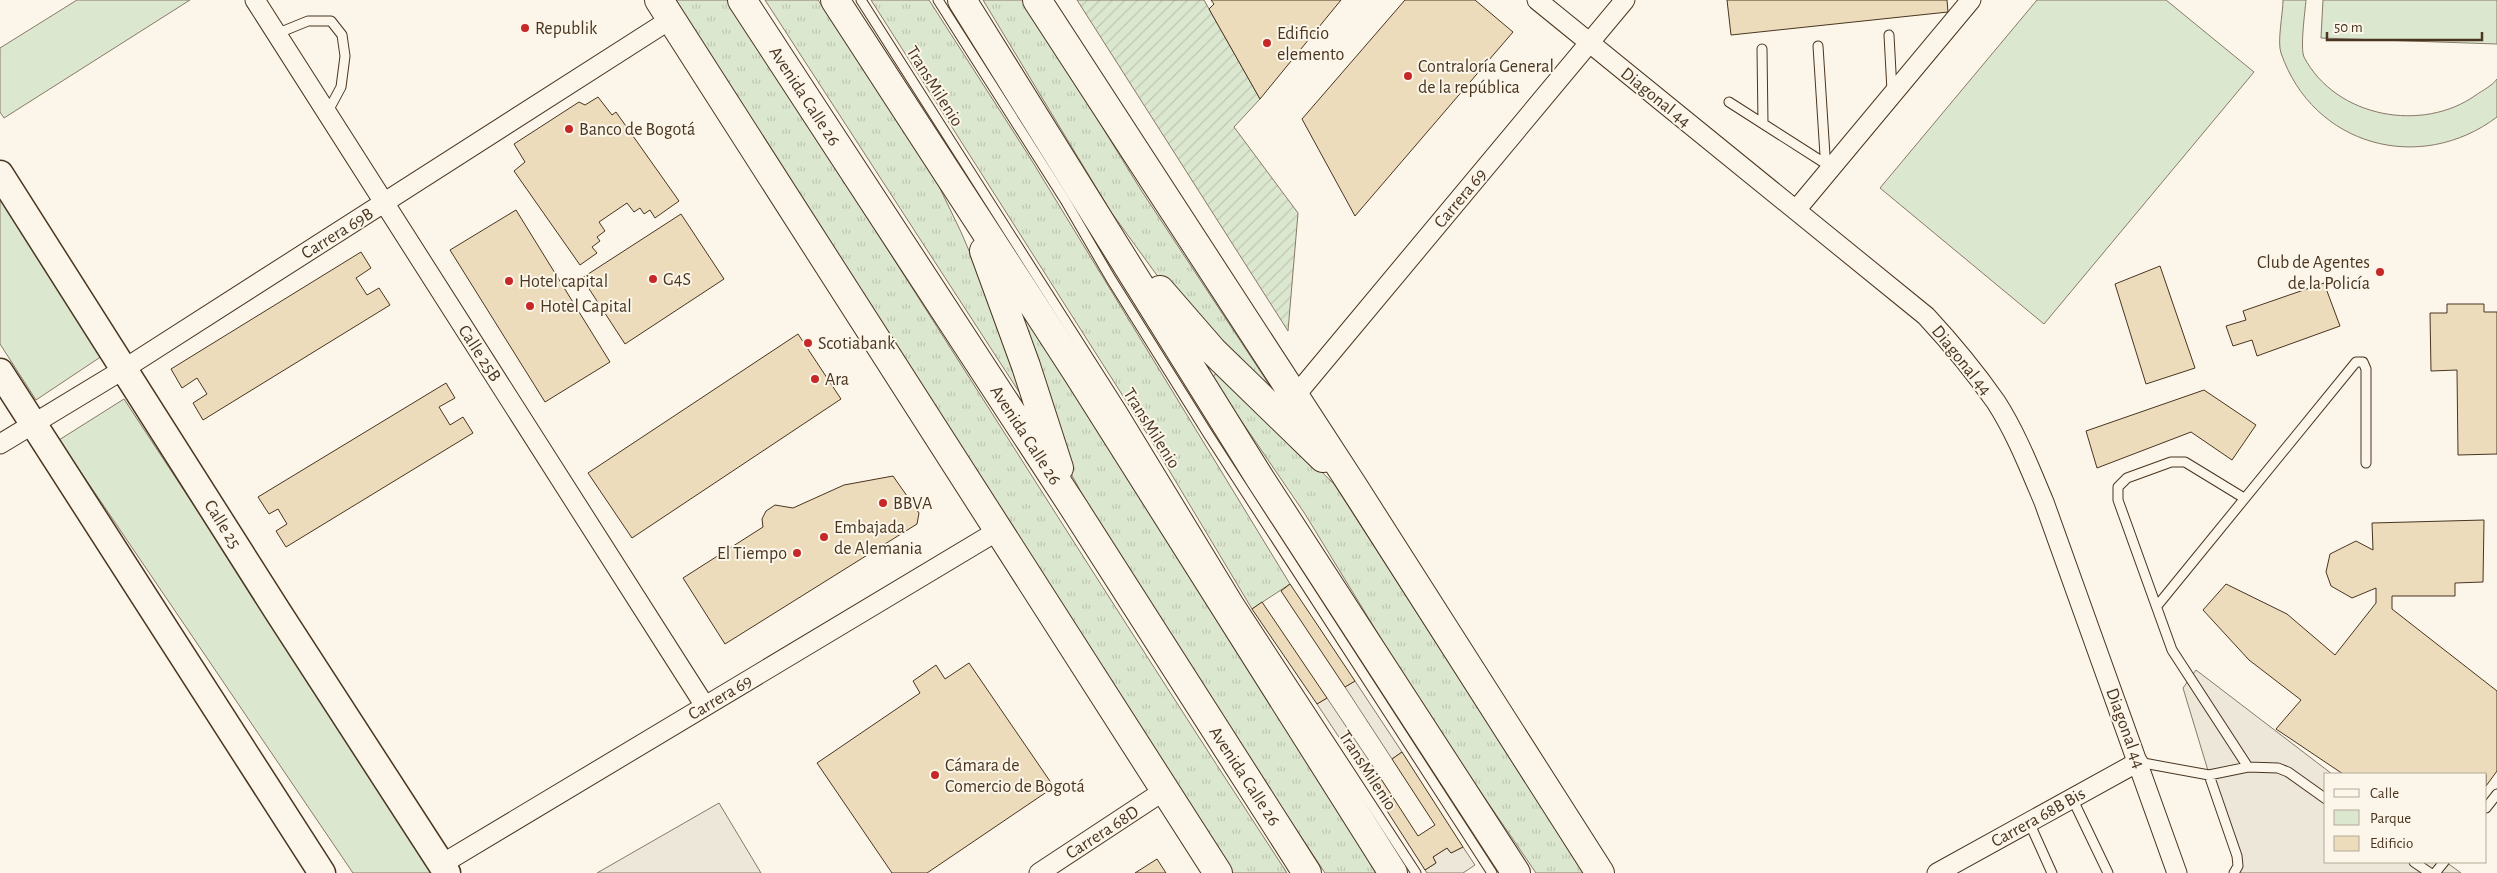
<svg xmlns="http://www.w3.org/2000/svg" width="2497" height="873" font-family="'Alegreya Sans',sans-serif">
	<defs>
		<pattern id="grass-tufts" width="24" height="20" patternUnits="userSpaceOnUse" patternTransform="scale(1.25)"><rect width="24" height="20" fill="#dce7d0"/><path d="M3 7l-1-3M5 7V3M7 7l1-3M15 17l-1-3M17 17v-4M19 17l1-3" fill="none" stroke="#bec7b2"/></pattern>
		<pattern id="garden-furrows" width="10" height="10" patternUnits="userSpaceOnUse" patternTransform="scale(1.25)"><rect width="10" height="10" fill="#dce7d0"/><path d="M-1 1l2-2M0 10L10 0M9 11l2-2" fill="none" stroke="#bec7b2"/></pattern>
	</defs>
	<rect width="100%" height="100%" fill="#fbf6e9"/>
	<path fill="url(#grass-tufts)" stroke="#887966" d="M 673,0 L 727,0 C 916,290 1098,584 1287,873 L 1232,873 L 1050,585 Z
		M 765,0 L 818,0 L 934,176 L 961,232 L 1006,337 L 1025,401 Z
		M 871,0 L 929,0 L 1029,156 L 1290,584 L 1252,609 L 1151,440 Z
		M 983,0 L 1024,0 L 1141,190 L 1274,392 L 1172,296 L 1111,212 Z
		M 1018,294 L 1380,873 L 1325,873 L 1115,554 L 1069,470 L 1012,299 Z
		M 1218,371 L 1334,484 L 1584,873 L 1536,873 L 1424,709 L 1305,514 L 1212,378 Z"/>
	<path fill="#dce7d0" stroke="#887966" d="M 77,0 L 190,0 L 4,118 L 0,112 L 0,48 Z
		M 2037,0 L 2166,0 L 2254,72 L 2044,324 L 1880,188 Z
		M 2283,0 L 2306,0 C 2305,12 2300,48 2304,57 C 2336,118 2423,133 2476,95 C 2483,90 2492,86 2497,79 L 2497,117 C 2420,175 2313,146 2281,53 C 2277,42 2283,13 2283,0 Z
		M 2323,0 L 2497,0 L 2497,44 L 2321,38 Z
		M 0,196 L 105,354 L 36,400 L 0,344 Z
		M 124,399 L 435,873 L 353,873 L 59,440 Z"/>
	<path fill="url(#garden-furrows)" stroke="#887966" d="M 1077,0 L 1204,0 L 1260,99 L 1234,127 L 1298,213 L 1288,331 Z"/>
	<path fill="#ede7d9" stroke="#887966" d="M 2196,670 L 2332,774 L 2326,774 L 2326,862 L 2446,862 L 2461,873 L 2239,873 L 2183,688 Z
		M 1355,681 L 1402,752 L 1392,759 L 1345,687 Z
		M 1327,698 L 1374,768 L 1364,775 L 1317,704 Z
		M 719,803 L 761,873 L 597,873 Z
		M 1463,847 L 1475,865 L 1463,873 L 1427,873 L 1425,870 L 1436,863 L 1433,857 L 1447,848 L 1451,853 Z"/>
	<path fill="#ecdcbc" stroke="#4a3520" d="M 1211,0 L 1341,0 L 1260,99 L 1209,9 L 1214,4 Z
		M 1405,0 L 1475,0 L 1513,32 L 1355,216 L 1302,119 Z
		M 1727,0 L 1947,0 L 1948,12 L 1731,35 Z
		M 598,97 L 612,115 L 616,112 L 679,201 L 655,218 L 650,210 L 644,214 L 640,208 L 634,212 L 627,203 L 599,222 L 605,231 L 597,237 L 600,241 L 592,247 L 597,253 L 580,265 L 514,171 L 525,162 L 514,144 L 579,102 L 585,105 Z
		M 516,210 L 610,362 L 545,402 L 450,250 Z
		M 681,214 L 724,279 L 625,344 L 582,278 Z
		M 361,252 L 371,268 L 356,278 L 367,295 L 379,288 L 390,305 L 203,420 L 193,403 L 207,394 L 197,378 L 182,388 L 171,369 Z
		M 2160,266 L 2195,368 L 2146,384 L 2115,284 Z
		M 2324,283 L 2340,326 L 2257,356 L 2252,340 L 2233,346 L 2226,326 L 2246,320 L 2243,311 Z
		M 2447,304 L 2484,304 L 2484,312 L 2497,312 L 2497,454 L 2458,455 L 2457,370 L 2431,371 L 2430,313 L 2447,313 Z
		M 798,334 L 841,399 L 632,538 L 588,473 Z
		M 446,383 L 455,398 L 439,407 L 450,425 L 463,417 L 473,433 L 286,547 L 276,531 L 287,524 L 278,509 L 269,514 L 258,497 Z
		M 2204,390 L 2256,425 L 2232,460 L 2191,432 L 2097,468 L 2086,431 Z
		M 893,476 L 919,513 L 917,524 L 725,644 L 683,578 L 763,527 L 762,519 L 766,511 L 775,505 L 793,508 L 844,485 Z
		M 2484,520 L 2483,582 L 2455,583 L 2455,596 L 2392,596 L 2392,609 L 2497,691 L 2497,771 L 2486,786 L 2486,774 L 2343,774 L 2276,729 L 2301,700 L 2249,660 L 2203,610 L 2226,584 L 2287,614 L 2335,655 L 2376,603 L 2376,588 L 2352,598 L 2331,586 L 2326,572 L 2330,554 L 2356,541 L 2373,550 L 2372,523 Z
		M 1290,584 L 1355,681 L 1345,687 L 1281,591 Z
		M 1262,602 L 1327,698 L 1317,704 L 1252,609 Z
		M 969,663 L 1054,787 L 927,873 L 892,873 L 817,763 L 920,693 L 913,681 L 936,665 L 945,679 Z
		M 1402,752 L 1463,847 L 1451,853 L 1447,848 L 1433,857 L 1436,863 L 1425,870 L 1364,775 L 1374,768 L 1418,836 L 1435,825 L 1392,759 Z
		M 1157,859 L 1166,873 L 1135,873 Z"/>
	<g fill="none" stroke-linecap="round" stroke-linejoin="round">
		<g stroke="#4a3520" stroke-width="11">
			<path id="lane" d="M 861,0 L 1122,410 L 1239,602 L 1416,873
				M 938,0 L 1065,200 L 1111,279 L 1208,434 L 1492,873
				M 276,34 L 308,21 L 331,21 L 342,35 L 345,56 L 341,87 L 327,113
				M 1889,35 L 1892,91
				M 1818,46 L 1826,171
				M 1762,49 L 1763,123
				M 1729,102 L 1826,164
				M 2244,498 L 2185,462 L 2171,462 L 2127,478 L 2118,487 L 2118,500 L 2172,650 L 2248,767
				M 2157,606 L 2356,362 L 2363,362 L 2366,369 L 2366,463
				M 2138,762 L 2209,775 L 2248,767 L 2278,768 L 2288,772 L 2326,799
				M 2209,775 L 2237,856 L 2238,866 L 2234,873
				M 2072,798 L 2108,873
				M 2486,808 L 2497,794
				M 2029,822 L 2052,873
				M 2414,862 L 2430,873
				M 2435,873 L 2444,862"/>
		</g>
		<g stroke="#4a3520" stroke-width="21">
			<path id="street" d="M 255,0 L 705,706
				M 1537,0 L 1926,316 C 1951,343 1975,372 1996,402 C 2016,433 2030,469 2044,502 L 2177,873
				M 1796,210 L 1971,0
				M 1295,396 L 1625,0
				M 0,444 L 124,369 L 671,19
				M 442,864 L 999,530
				M 1039,873 L 1165,790
				M 1937,873 L 2138,762"/>
		</g>
		<g stroke="#4a3520" stroke-width="29">
			<path id="secondary" d="M 0,174 L 278,612 L 447,873
				M 0,372 L 322,873"/>
		</g>
		<g stroke="#4a3520" stroke-width="30">
			<path id="primary" d="M 659,0 L 1218,873
				M 742,0 L 1074,508 L 1307,873
				M 835,0 L 1078,374 L 1393,873
				M 962,0 L 1261,480 L 1516,873
				M 1037,0 L 1353,486 L 1600,873
				M 984,251 L 1026,366 L 1059,468
				M 1160,290 L 1213,351 L 1323,458"/>
		</g>
		<use href="#lane" stroke="#fbf6e9" stroke-width="9"/>
		<use href="#street" stroke="#fbf6e9" stroke-width="19"/>
		<use href="#secondary" stroke="#fbf6e9" stroke-width="26"/>
		<use href="#primary" stroke="#fbf6e9" stroke-width="28"/>
	</g>
	<g fill="#c62828" stroke="#fbf6e9" stroke-width="2">
		<circle cx="525" cy="28" r="5"/>
		<circle cx="1267" cy="43" r="5"/>
		<circle cx="1408" cy="76" r="5"/>
		<circle cx="569" cy="129" r="5"/>
		<circle cx="2380" cy="272" r="5"/>
		<circle cx="653" cy="279" r="5"/>
		<circle cx="509" cy="281" r="5"/>
		<circle cx="530" cy="306" r="5"/>
		<circle cx="808" cy="343" r="5"/>
		<circle cx="815" cy="379" r="5"/>
		<circle cx="883" cy="503" r="5"/>
		<circle cx="824" cy="537" r="5"/>
		<circle cx="797" cy="553" r="5"/>
		<circle cx="935" cy="775" r="5"/>
	</g>
	<g text-anchor="middle" stroke-width="4" stroke-linejoin="round" paint-order="stroke">
		<g font-size="18" fill="#4a3520" stroke="#fbf6e9" text-anchor="start">
			<text x="535" y="34">Republik</text>
			<text x="1277" y="39">Edificio<tspan x="1277" dy="21">elemento</tspan></text>
			<text x="1418" y="72">Contraloría General<tspan x="1418" dy="21">de la república</tspan></text>
			<text x="579" y="135">Banco de Bogotá</text>
			<text x="2370" y="268" text-anchor="end">Club de Agentes<tspan x="2370" dy="21">de la Policía</tspan></text>
			<text x="663" y="285">G4S</text>
			<text x="519" y="287">Hotel capital</text>
			<text x="540" y="312">Hotel Capital</text>
			<text x="818" y="349">Scotiabank</text>
			<text x="825" y="385">Ara</text>
			<text x="893" y="509">BBVA</text>
			<text x="834" y="533">Embajada<tspan x="834" dy="21">de Alemania</tspan></text>
			<text x="787" y="559" text-anchor="end">El Tiempo</text>
			<text x="945" y="771">Cámara de<tspan x="945" dy="21">Comercio de Bogotá</tspan></text>
		</g>
		<g font-size="18" fill="#4a3520" stroke="#fbf6e9">
			<text transform="translate(935 86) rotate(58)" y="6">TransMilenio</text>
			<text transform="translate(805 96) rotate(57)" y="6">Avenida Calle 26</text>
			<text transform="translate(1656 97) rotate(39)" y="6">Diagonal 44</text>
			<text transform="translate(1460 198) rotate(-50)" y="6">Carrera 69</text>
			<text transform="translate(337 233) rotate(-32)" y="6">Carrera 69B</text>
			<text transform="translate(480 353) rotate(57)" y="6">Calle 25B</text>
			<text transform="translate(1962 360) rotate(51)" y="6">Diagonal 44</text>
			<text transform="translate(1152 428) rotate(58)" y="6">TransMilenio</text>
			<text transform="translate(1026 435) rotate(57)" y="6">Avenida Calle 26</text>
			<text transform="translate(223 524) rotate(58)" y="6">Calle 25</text>
			<text transform="translate(720 697) rotate(-31)" y="6">Carrera 69</text>
			<text transform="translate(2126 728) rotate(70)" y="6">Diagonal 44</text>
			<text transform="translate(1368 770) rotate(57)" y="6">TransMilenio</text>
			<text transform="translate(1245 776) rotate(57)" y="6">Avenida Calle 26</text>
			<text transform="translate(2038 817) rotate(-29)" y="6">Carrera 68B Bis</text>
			<text transform="translate(1102 832) rotate(-33)" y="6">Carrera 68D</text>
		</g>
	</g>
	<rect x="2324" y="773" width="162" height="90" fill="#fbf6e9" stroke="#b4a999"/>
	<rect x="2334" y="789" width="25" height="8" fill="#fbf6e9" stroke="#b4a999"/>
	<text x="2370" y="798" font-size="15" fill="#4a3520">Calle</text>
	<rect x="2334" y="810" width="25" height="15" fill="#dce7d0" stroke="#b4a999"/>
	<text x="2370" y="823" font-size="15" fill="#4a3520">Parque</text>
	<rect x="2334" y="836" width="25" height="15" fill="#ecdcbc" stroke="#b4a999"/>
	<text x="2370" y="848" font-size="15" fill="#4a3520">Edificio</text>
	<path d="M2327 32v8h155v-8" fill="none" stroke="#4a3520" stroke-width="2.5"/>
	<text x="2334" y="32" font-size="15" fill="#4a3520" stroke="#fbf6e9" stroke-width="4" paint-order="stroke">50 m</text>
</svg>
